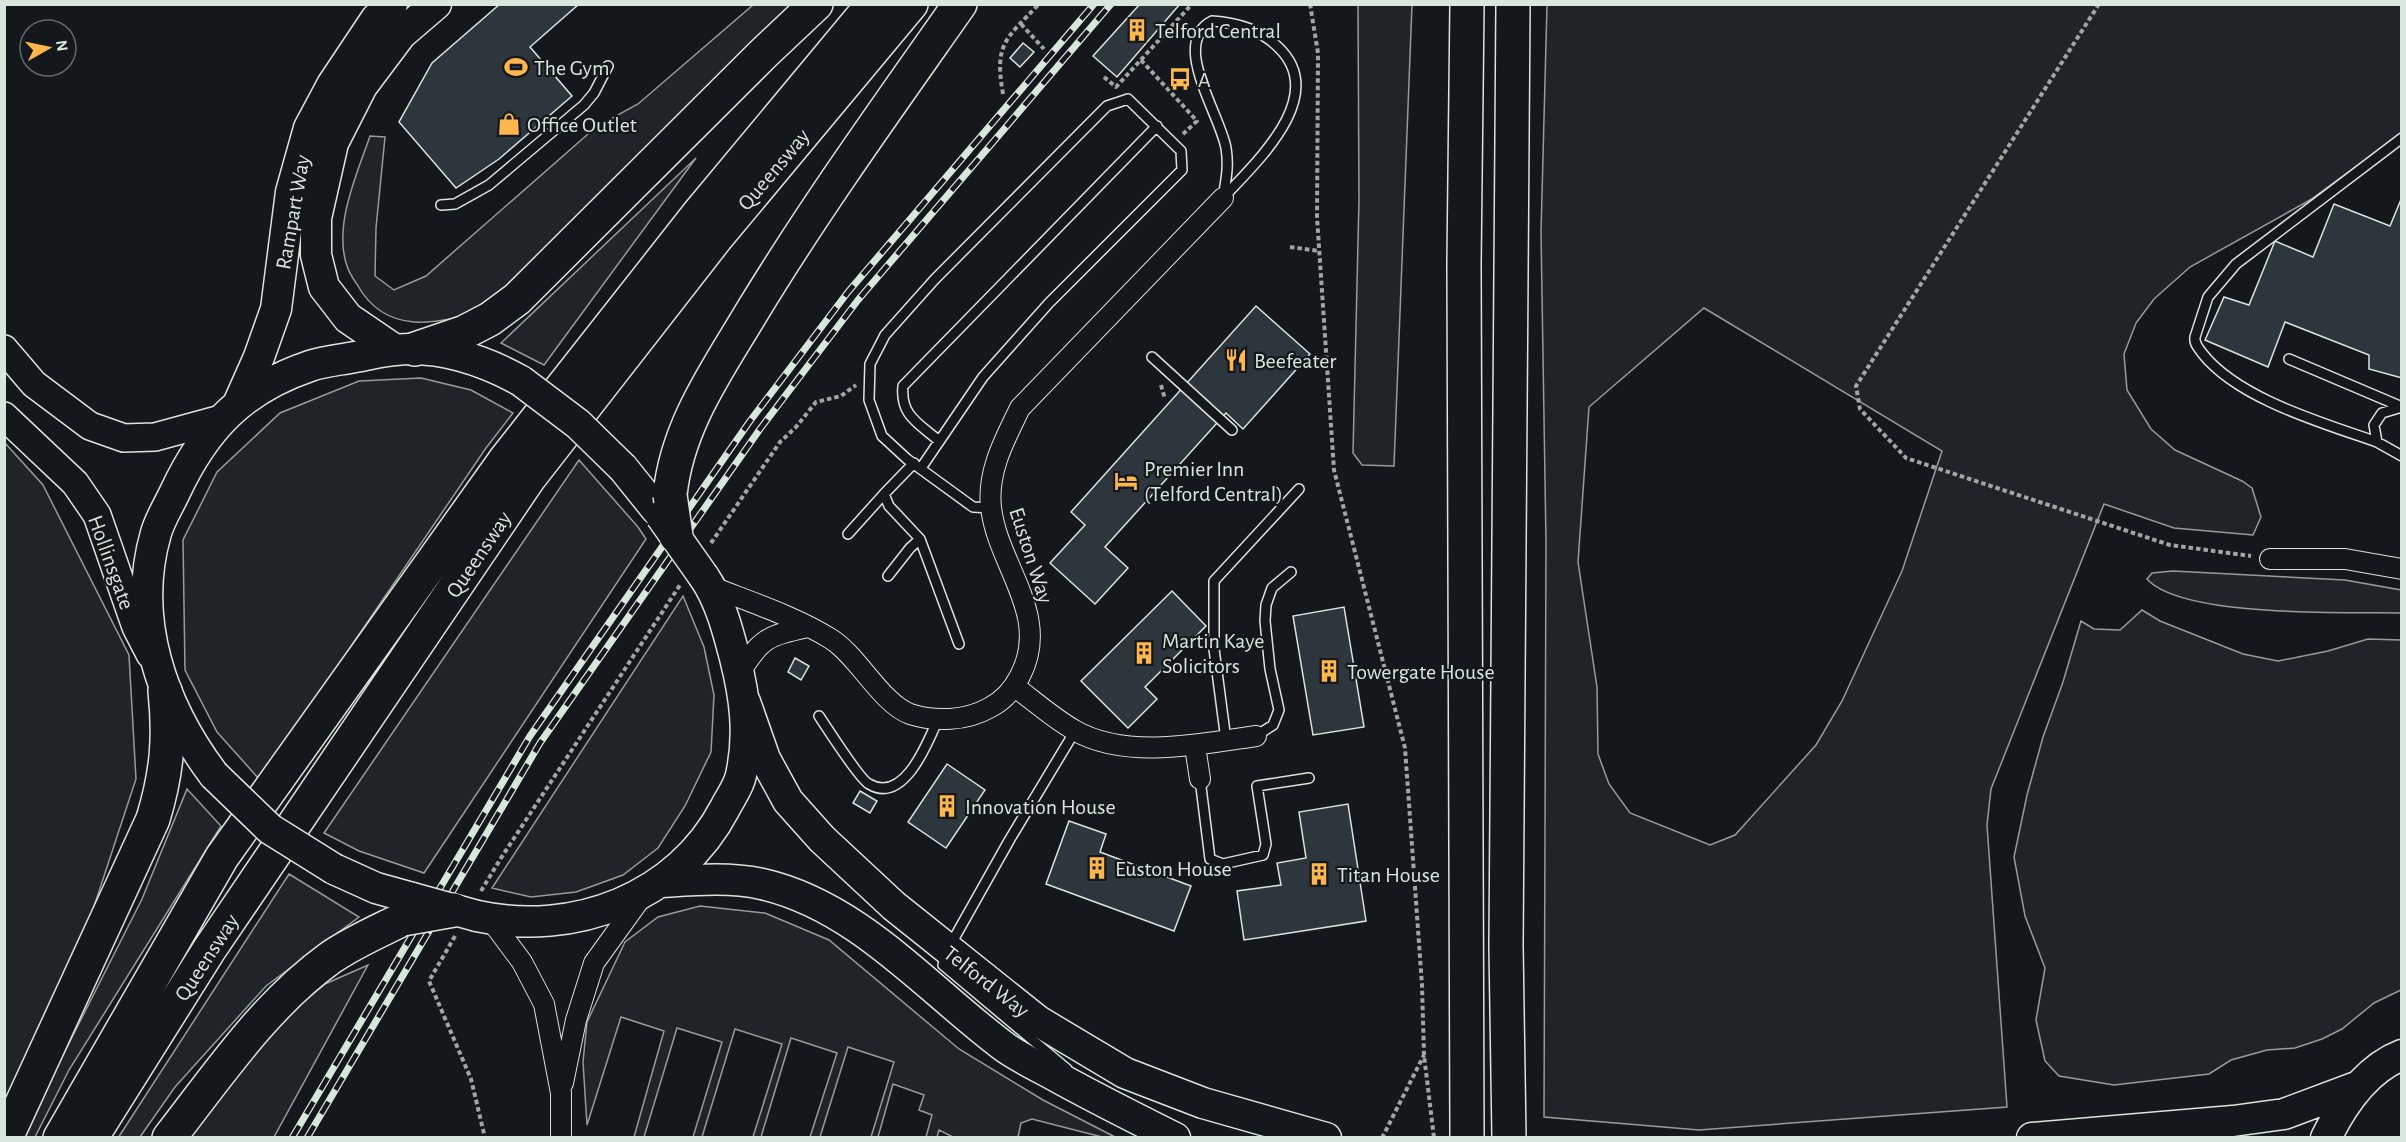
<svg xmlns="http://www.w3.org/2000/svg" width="2406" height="1142" font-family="'Alegreya Sans',sans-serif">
	<rect width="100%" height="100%" fill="#14181c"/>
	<path fill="#202428" stroke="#939e99" stroke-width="1.5" fill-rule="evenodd" d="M 753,5 L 790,5 L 478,315 C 459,317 432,324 414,322 C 389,320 370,307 358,286 C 354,280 349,273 347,266 C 333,226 357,174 370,136 L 385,137 L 376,228 L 375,276 L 394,290 L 426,276 L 596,127 L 638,104 Z
		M 1358,5 L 1412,5 L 1394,466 L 1362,465 L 1353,453 L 1359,200 Z
		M 1547,5 L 2401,5 L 2401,134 L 2310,200 L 2190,267 L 2154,299 L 2136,323 L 2124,354 L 2127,390 L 2151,429 L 2175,450 L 2242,481 L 2252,488 L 2261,517 L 2253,535 L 2174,528 L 2104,504 L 1991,789 L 1987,825 L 2007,1107 L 1699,1130 L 1544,1117 L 1546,542 L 1541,232 ZM 1704,308 L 1942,451 L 1902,571 L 1842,701 L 1816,745 L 1735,835 L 1710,845 L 1630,813 L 1609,784 L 1598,754 L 1597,687 L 1578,562 L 1589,407 Z
		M 696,158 L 544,365 L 501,343 Z
		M 421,378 L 471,390 L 513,413 L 486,448 L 260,780 L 217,732 L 185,670 L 183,540 L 217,472 L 280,413 L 359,381 Z
		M 5,443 L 43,485 L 129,655 L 136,779 L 78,955 L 5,1106 Z
		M 579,460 L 638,527 L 646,539 L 424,873 L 359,851 L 324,833 Z
		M 2173,571 L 2345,580 L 2401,590 L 2401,613 C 2348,612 2182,618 2147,579 L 2152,573 Z
		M 683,596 L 704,647 L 714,695 L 711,752 L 685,806 L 658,848 L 623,875 L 576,892 L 531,897 L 492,888 Z
		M 2142,610 L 2160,621 L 2243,654 L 2278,661 L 2328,651 L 2368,639 L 2401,640 L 2401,990 L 2374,1003 L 2342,1029 L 2322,1039 L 2295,1048 L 2267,1050 L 2231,1060 L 2209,1074 L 2114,1085 L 2059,1076 L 2045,1061 L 2036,1020 L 2045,968 L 2025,916 L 2014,857 L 2027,795 L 2043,737 L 2063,682 L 2081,621 L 2094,629 L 2120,630 Z
		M 187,789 L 221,826 L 69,1070 L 35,1137 L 21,1138 L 142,899 Z
		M 289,874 L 359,917 L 266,986 L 175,1087 L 140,1137 L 118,1138 Z
		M 700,906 L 765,913 L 829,940 L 959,1049 L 1043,1100 L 1115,1137 L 1102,1137 L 1032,1119 L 1021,1123 L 1018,1137 L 953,1137 L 939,1130 L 937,1137 L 926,1137 L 932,1115 L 919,1110 L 924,1095 L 893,1084 L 878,1137 L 871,1137 L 894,1062 L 848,1047 L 820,1137 L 810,1137 L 837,1053 L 791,1038 L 761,1137 L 753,1137 L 782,1044 L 735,1029 L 702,1137 L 693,1137 L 722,1042 L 677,1028 L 644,1137 L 634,1137 L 664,1031 L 621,1017 L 587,1125 L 583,1062 L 587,1022 L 625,942 L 658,917 Z
		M 368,965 L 274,1137 L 185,1138 L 265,1034 L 325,984 Z"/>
	<path fill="#2c363c" stroke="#d8e6dc" stroke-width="1.5" d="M 500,4 L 579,4 L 530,47 L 572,96 L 499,159 L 456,188 L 399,122 L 432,63 Z
		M 1140,4 L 1180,4 L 1117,77 L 1093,56 Z
		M 1023,43 L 1034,52 L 1020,67 L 1010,58 Z
		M 2402,197 L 2402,378 L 2369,369 L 2369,355 L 2285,322 L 2268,367 L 2205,340 L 2224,297 L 2249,305 L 2275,241 L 2313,257 L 2334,204 L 2390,226 Z
		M 1256,306 L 1310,354 L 1243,429 L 1226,413 L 1105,547 L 1128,568 L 1095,604 L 1050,563 L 1085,525 L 1071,512 Z
		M 1172,591 L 1206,626 L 1145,687 L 1157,699 L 1128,728 L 1081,681 Z
		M 1344,607 L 1364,727 L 1313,735 L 1293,616 Z
		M 795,658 L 809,666 L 801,680 L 788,672 Z
		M 947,764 L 985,790 L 946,848 L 908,822 Z
		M 860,791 L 877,801 L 870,813 L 853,803 Z
		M 1348,804 L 1366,921 L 1244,940 L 1237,891 L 1281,885 L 1277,863 L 1306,858 L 1299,812 Z
		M 1069,821 L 1106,834 L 1100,852 L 1191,886 L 1174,931 L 1046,884 Z"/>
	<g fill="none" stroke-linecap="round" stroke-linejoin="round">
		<g stroke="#d8e6dc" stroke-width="12">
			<path id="lane" d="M 1212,21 C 1238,23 1260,29 1279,48 C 1329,97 1255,163 1223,198 C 1226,180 1229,166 1226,148 C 1220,114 1170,43 1212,21 Z
				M 441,205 L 455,204 L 489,185 L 584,105 L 594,93 L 608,66
				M 1152,357 L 1232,430
				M 2289,359 L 2402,407
				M 2402,407 L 2382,413 L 2374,425 L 2377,442 L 2402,456
				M 938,440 C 918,423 900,415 903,386 L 1157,126
				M 2377,442 C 2323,423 2238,399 2202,353 C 2198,347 2194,344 2195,337 L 2208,297 L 2236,264 L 2402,138
				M 914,463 L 884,494 L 889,506 L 920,539 L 959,644
				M 921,468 L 983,377 L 1049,303 L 1182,170 L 1181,151 L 1128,99 L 1107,106 L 935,279 L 885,335 L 870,364 L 869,400 L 882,436 L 907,459 L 973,507 L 991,508
				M 848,534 L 884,494
				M 888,576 L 910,548 L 920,539
				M 819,716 C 827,728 860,780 869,784 C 904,805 928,742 938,719
				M 1256,736 L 1273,725 L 1279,710 L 1270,669 L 1265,621 L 1266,605 L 1272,588 L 1291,572
				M 1226,740 L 1214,649 L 1214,581 L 1299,489
				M 1200,779 L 1210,859 L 1223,864 L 1263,855 L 1266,844 L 1257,786 L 1309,778
				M 1067,1069 L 943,965 L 947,951 L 1010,839 L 1075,731"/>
		</g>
		<g stroke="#d8e6dc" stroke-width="22">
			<path id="street" d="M 2270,559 L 2345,559 L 2402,569
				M 710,586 C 750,602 794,616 831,639 C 858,656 881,703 910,714 C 935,722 966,721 989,708 C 1003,701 1013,690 1020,676 C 1052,615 997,565 991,507 C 987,471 1005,439 1020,408 L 1223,198
				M 739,674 C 761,638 767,636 808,627
				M 1014,686 C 1034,701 1053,718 1074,730 C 1125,760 1202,744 1256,736
				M 1195,746 L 1200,779
				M 490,919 L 522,962 L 544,1004 L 561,1093 L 561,1138
				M 563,1083 L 576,1020 L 594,963 L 643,895"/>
		</g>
		<g stroke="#d8e6dc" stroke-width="30">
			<path id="secondary" d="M 4,349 L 34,384 L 90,426 L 124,438 L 155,437 L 221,419
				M 4,416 L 75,483 L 97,515 L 136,627 L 150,654"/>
		</g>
		<g stroke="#d8e6dc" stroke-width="33">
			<path id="primary" d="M 395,350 L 348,318 L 324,287 L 316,255 L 316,218 L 333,143 L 362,86 L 401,34 L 436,4
				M 239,402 L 259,357 L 276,309 L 291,192 L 309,128 L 332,85 L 376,19 L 392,4
				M 623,468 L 656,509
				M 745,702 L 765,759 L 788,801 L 822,839 L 894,906 L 1038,1021 L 1125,1073 L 1203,1103 L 1326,1138
				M 214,775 C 162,706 131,619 156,533 C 160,519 169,505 175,492 C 205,428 242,389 310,366 C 324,361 340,360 355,357 C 368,355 381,351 395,350 C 438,345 484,360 521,381
				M 334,869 L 376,888 L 412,898
				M 662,882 C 695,880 729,877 762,884 C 859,906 929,991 1006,1048 C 1019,1057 1035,1065 1050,1073 C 1091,1096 1133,1117 1175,1138
				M 477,916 C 574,937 678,898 725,808 C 730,798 739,786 741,775 C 750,735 745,697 735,658 C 728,631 720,600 704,577
				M 2032,1138 L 2233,1121 L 2284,1114 L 2359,1086
				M 2326,1138 C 2342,1105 2366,1069 2402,1055"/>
		</g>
		<g stroke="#d8e6dc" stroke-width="36">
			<path id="highway" d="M 1467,4 L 1464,264 L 1467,1138
				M 415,349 L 465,332 L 490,319 L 517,299 L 763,54 L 816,4
				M 670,495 C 677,425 718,369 753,310 C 817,205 889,105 960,4
				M 6,1138 L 153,819 C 167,773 170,738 165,691
				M 60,1138 L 222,857 L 505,460 L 700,212 L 873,4
				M 91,1138 L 209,950 L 529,478 L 716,238 L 911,4
				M 169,1138 C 218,1075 265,1005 330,958 C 353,942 379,931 403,919
				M 1509,1138 L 1506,946 L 1513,4"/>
		</g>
		<path stroke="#9da8a2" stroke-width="4" stroke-dasharray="4.5 3" stroke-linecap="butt" d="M 1310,4 L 1318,53 L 1317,217 L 1334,470 L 1405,748 L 1422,985 L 1424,1055 L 1434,1138
			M 2099,4 L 1856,386 L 1860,409 L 1906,458 L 2170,545 L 2251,556
			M 1021,24 L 1044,49
			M 1141,60 L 1197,121 L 1183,134
			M 1104,77 L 1116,87 L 1192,4
			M 1003,94 C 994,43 1006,39 1039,4
			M 1290,247 L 1319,251
			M 1161,385 L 1165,399
			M 711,543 L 780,442 L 796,427 L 816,402 L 841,396 L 856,385
			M 481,891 L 501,858 L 680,585
			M 455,936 L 429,981 L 471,1079 L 485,1138
			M 1382,1138 L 1424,1055"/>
		<use href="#lane" stroke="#14181c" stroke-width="9"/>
		<use href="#street" stroke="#14181c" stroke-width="20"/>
		<use href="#secondary" stroke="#14181c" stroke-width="27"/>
		<use href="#primary" stroke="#14181c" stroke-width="30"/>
		<use href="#highway" stroke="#14181c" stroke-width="33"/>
		<g stroke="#d8e6dc" stroke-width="7">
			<path id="rail" d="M 292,1138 L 530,736 L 750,421 L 848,292 L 1094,4
				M 307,1138 L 540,743 L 760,429 L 858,300 L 1111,4"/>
		</g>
		<use href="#rail" stroke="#14181c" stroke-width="4.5" stroke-dasharray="14" stroke-linecap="butt"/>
		<g stroke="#d8e6dc" stroke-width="33" stroke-linecap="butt">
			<path id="primary-bridge" d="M 521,381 L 578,424 L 623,468
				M 661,516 L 704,577
				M 214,775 L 270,829 L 334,869
				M 412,898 L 477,916"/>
		</g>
		<g stroke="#d8e6dc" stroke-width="36" stroke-linecap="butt">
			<path id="highway-bridge" d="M 670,495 L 676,536
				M 403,919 L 454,910"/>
		</g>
		<use href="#primary-bridge" stroke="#14181c" stroke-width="30"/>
		<use href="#highway-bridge" stroke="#14181c" stroke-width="33"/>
	</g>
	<defs>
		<g id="building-bare" transform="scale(1.8)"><path d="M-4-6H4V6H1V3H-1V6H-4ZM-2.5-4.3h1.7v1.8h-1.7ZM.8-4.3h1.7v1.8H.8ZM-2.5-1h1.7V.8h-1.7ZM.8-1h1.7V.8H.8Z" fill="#ffb74d" stroke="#14181c" stroke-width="2.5" paint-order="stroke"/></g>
		<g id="stadium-bare" transform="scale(1.8)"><path d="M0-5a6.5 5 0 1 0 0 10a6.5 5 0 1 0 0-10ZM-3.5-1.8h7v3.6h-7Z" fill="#ffb74d" stroke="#14181c" stroke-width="2.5" paint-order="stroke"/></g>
		<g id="bus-bare" transform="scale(1.8)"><path d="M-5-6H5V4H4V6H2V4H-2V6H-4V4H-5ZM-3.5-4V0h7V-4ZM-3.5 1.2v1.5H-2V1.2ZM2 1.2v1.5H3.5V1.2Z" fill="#ffb74d" stroke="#14181c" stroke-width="2.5" paint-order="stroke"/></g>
		<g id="shop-bare" transform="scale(1.8)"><path d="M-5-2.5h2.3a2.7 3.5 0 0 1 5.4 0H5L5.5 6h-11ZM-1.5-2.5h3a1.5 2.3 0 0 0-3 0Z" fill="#ffb74d" stroke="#14181c" stroke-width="2.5" paint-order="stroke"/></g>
		<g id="restaurant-bare" transform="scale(1.8)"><path d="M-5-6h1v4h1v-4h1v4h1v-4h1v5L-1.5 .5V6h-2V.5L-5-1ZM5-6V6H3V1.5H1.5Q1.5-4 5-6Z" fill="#ffb74d" stroke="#14181c" stroke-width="2.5" paint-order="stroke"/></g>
		<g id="hotel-bare" transform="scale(1.8)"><path d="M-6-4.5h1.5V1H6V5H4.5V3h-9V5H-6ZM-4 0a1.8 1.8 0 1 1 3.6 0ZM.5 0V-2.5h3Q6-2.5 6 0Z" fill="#ffb74d" stroke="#14181c" stroke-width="2.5" paint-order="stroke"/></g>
	</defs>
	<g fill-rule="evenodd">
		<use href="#building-bare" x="1137" y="30"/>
		<use href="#stadium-bare" x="516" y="67"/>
		<use href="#bus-bare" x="1180" y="79"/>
		<use href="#shop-bare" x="509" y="124"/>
		<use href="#restaurant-bare" x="1236" y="360"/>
		<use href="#hotel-bare" x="1126" y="481"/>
		<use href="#building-bare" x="1144" y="653"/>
		<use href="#building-bare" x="1329" y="671"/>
		<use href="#building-bare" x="947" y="806"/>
		<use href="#building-bare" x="1097" y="868"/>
		<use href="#building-bare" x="1319" y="874"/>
	</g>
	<g text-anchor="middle" stroke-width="4.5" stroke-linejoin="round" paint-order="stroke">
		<g font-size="22" fill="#d8e6dc" stroke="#14181c" text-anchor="start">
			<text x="1155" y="38">Telford Central</text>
			<text x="534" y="75">The Gym</text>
			<text x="1198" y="87">A</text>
			<text x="527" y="132">Office Outlet</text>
			<text x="1254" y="368">Beefeater</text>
			<text x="1144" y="476">Premier Inn<tspan x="1144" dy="25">(Telford Central)</tspan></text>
			<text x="1162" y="648">Martin Kaye<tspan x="1162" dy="25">Solicitors</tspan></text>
			<text x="1347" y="679">Towergate House</text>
			<text x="965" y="814">Innovation House</text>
			<text x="1115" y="876">Euston House</text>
			<text x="1337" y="882">Titan House</text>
		</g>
		<g font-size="22" fill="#d8e6dc" stroke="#14181c">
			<text transform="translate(773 169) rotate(-50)" y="8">Queensway</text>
			<text transform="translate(292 212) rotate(-80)" y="8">Rampart Way</text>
			<text transform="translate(478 554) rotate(-56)" y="8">Queensway</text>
			<text transform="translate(1032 555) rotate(72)" y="8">Euston Way</text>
			<text transform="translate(112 562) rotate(70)" y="8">Hollinsgate</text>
			<text transform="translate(206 957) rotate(-57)" y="8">Queensway</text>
			<text transform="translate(987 981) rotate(38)" y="8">Telford Way</text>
		</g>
	</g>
	<rect width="2406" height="1142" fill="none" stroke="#d8e6dc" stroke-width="12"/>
	<g transform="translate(48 48) rotate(81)"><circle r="28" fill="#14181c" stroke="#626a69" stroke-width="1.5"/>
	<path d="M0-4.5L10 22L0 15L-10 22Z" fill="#ffb74d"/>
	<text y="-9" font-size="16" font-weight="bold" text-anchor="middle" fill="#d8e6dc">N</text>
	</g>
</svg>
